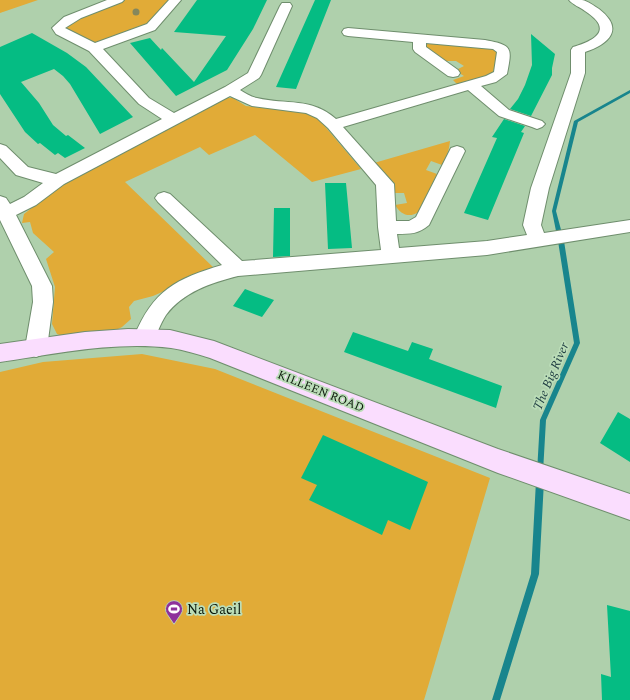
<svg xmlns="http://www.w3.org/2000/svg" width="630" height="700" font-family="Spectral,serif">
	<rect width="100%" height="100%" fill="#afd0ac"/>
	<path fill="#e1ab37" d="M 0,0 L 38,0 L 0,13 Z
		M 125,0 L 169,0 L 145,26 L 103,42 L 93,42 L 65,29 L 64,26 L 82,17 Z
		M 429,43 L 489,47 L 495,49 L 498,52 L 497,59 L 492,75 L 458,85 L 453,80 L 464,76 L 459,73 L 458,69 L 464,66 L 456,61 L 442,61 L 424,46 Z
		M 221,98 L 233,98 L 246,106 L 309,113 L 317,117 L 361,169 L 312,182 L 255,135 L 209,155 L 200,147 L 125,182 L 215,269 L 153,296 L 134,301 L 129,307 L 131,319 L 122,327 L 110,333 L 67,338 L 57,334 L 52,324 L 55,287 L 46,259 L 54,252 L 33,233 L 30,222 L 22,223 L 24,214 L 70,178 Z
		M 450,141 C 449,150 447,157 442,165 L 431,161 L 426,170 L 437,174 L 419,212 C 409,218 401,215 395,205 L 407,203 L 404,193 L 394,193 L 374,163 Z
		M 142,354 L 215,369 L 490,478 L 424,700 L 0,700 L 0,372 L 43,362 Z"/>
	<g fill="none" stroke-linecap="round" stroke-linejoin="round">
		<path fill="#18858d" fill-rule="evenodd" d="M 630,90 L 630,93 L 578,122 L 556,211 L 564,241 L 580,343 L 546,420 L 543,472 L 542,474 L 540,475 L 538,474 L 537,472 L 540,420 L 574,343 L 558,241 L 552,211 L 574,121 Z
			M 540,478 L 542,479 L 544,481 L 539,574 L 500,700 L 492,700 L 531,574 L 536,481 L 538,479 Z"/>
	</g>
	<path fill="#05bc83" d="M 197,0 L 267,0 L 253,29 L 227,70 L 176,96 L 130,43 L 150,38 L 161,50 L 162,48 L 194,82 L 226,36 L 174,32 Z
		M 315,0 L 331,0 L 296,89 L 276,87 Z
		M 32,33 L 67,53 L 86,67 L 133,117 L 100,134 L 70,84 L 63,76 L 54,69 L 21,82 L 39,103 L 53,125 L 66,136 L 68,135 L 85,148 L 65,158 L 58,153 L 55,155 L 40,143 L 38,144 L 25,132 L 0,94 L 0,47 Z
		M 531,34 L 555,54 L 552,68 L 552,75 L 531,116 L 510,109 L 518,99 L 525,85 L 532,65 Z
		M 504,119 L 525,126 L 521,132 L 524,133 L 488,220 L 464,213 L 497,138 L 492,137 Z
		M 325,183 L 346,183 L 352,248 L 328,249 Z
		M 274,208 L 290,208 L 290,256 L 273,257 Z
		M 245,289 L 274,300 L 262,317 L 233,306 Z
		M 353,332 L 408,351 L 412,342 L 433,349 L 429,359 L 502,386 L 496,408 L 344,352 Z
		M 618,412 L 630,419 L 630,462 L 600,443 Z
		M 323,435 L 428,482 L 410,530 L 388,520 L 382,535 L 309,500 L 317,485 L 301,478 Z
		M 607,605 L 630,611 L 630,700 L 602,700 L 601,674 L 611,677 Z"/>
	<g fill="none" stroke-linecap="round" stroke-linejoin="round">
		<g stroke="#6f8e6d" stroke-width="2">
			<path id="street" d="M 107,0 L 124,0 L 122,2 L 81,18 L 65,28 L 95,43 L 147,24 L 169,0 L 181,0 L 155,30 L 103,49 L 149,98 L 174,113 L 225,87 L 248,73 L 280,6 L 282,3 L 290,3 L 292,6 L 261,75 L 259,78 L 240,90 C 245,93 251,97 257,98 C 287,105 311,97 336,119 L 486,76 L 494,72 L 497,52 L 493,49 L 426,43 L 426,47 L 458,70 L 460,73 L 458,76 L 453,77 L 448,76 L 415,52 L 413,49 L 413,42 L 348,36 L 344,35 L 342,32 L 344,29 L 348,28 L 485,40 C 513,45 512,48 507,74 L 496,82 L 481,86 L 509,110 L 542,121 L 545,124 L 542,127 L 537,129 L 532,127 L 499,116 L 468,90 L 343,127 L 394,184 L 396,221 L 409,221 L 416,217 L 451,148 L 457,146 L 463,148 L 465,151 L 429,225 C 418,234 411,234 397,234 L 399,248 L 487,241 L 527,235 L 523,225 L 531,188 L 571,73 L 571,50 L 573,47 C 597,40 613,29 585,11 C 580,7 573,5 569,0 C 573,0 578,0 582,0 C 588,1 594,6 599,9 C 625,29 609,44 585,52 L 585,73 L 549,188 L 541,225 L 544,233 L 630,220 L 630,232 L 487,255 L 238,276 C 211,283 183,292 166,315 C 160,324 157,334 153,343 L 145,346 L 137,343 L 134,337 C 153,290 176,279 222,265 L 158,202 L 155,198 L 158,194 L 164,192 L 170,194 L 242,261 L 381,250 L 378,227 L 376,185 L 328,128 L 317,118 L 306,113 L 252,106 L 230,96 L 64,184 L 36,205 L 16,215 L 52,286 L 53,302 L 47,348 L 44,354 L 36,357 L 28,354 L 25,348 L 33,302 L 32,286 L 0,220 L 0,196 L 6,198 L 10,204 L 24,197 L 43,183 L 16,175 L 0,158 L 0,144 L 6,146 L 28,167 L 56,174 L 162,119 L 139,104 L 89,51 L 56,34 L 52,28 L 64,17 Z"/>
		</g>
		<g stroke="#6f8e6d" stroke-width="2">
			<path id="secondary" d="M 128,329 L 170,330 L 214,341 L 498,449 L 630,494 L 630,520 L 498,473 L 210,358 C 197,354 184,350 171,348 C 114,341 56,354 0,362 L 0,344 L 85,332 Z"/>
		</g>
		<use href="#street" fill="#fff" fill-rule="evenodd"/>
		<use href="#secondary" fill="#faddfe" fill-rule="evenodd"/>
	</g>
	<circle fill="#85875c" cx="136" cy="12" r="3.5"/>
	<defs>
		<g id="stadium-pin" transform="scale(0.9)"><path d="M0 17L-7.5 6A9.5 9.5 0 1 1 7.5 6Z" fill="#8e319b" stroke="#bbddb8"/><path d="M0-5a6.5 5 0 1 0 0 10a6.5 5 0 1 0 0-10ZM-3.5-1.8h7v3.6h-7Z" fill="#fff"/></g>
	</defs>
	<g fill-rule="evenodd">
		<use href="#stadium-pin" x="174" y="609"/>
	</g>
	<g text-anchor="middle" stroke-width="3.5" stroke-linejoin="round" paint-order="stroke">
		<g font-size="12" fill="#0b170a" stroke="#bbddb8">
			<text transform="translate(321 391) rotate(22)" y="4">KILLEEN ROAD</text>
		</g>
		<g font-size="13" font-style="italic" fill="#244245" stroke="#bbddb8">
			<text transform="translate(550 376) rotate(-67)" y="5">The Big River</text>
		</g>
		<g font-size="14" fill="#0b170a" stroke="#bbddb8" text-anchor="start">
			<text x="187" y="614">Na Gaeil</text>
		</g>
	</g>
</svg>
